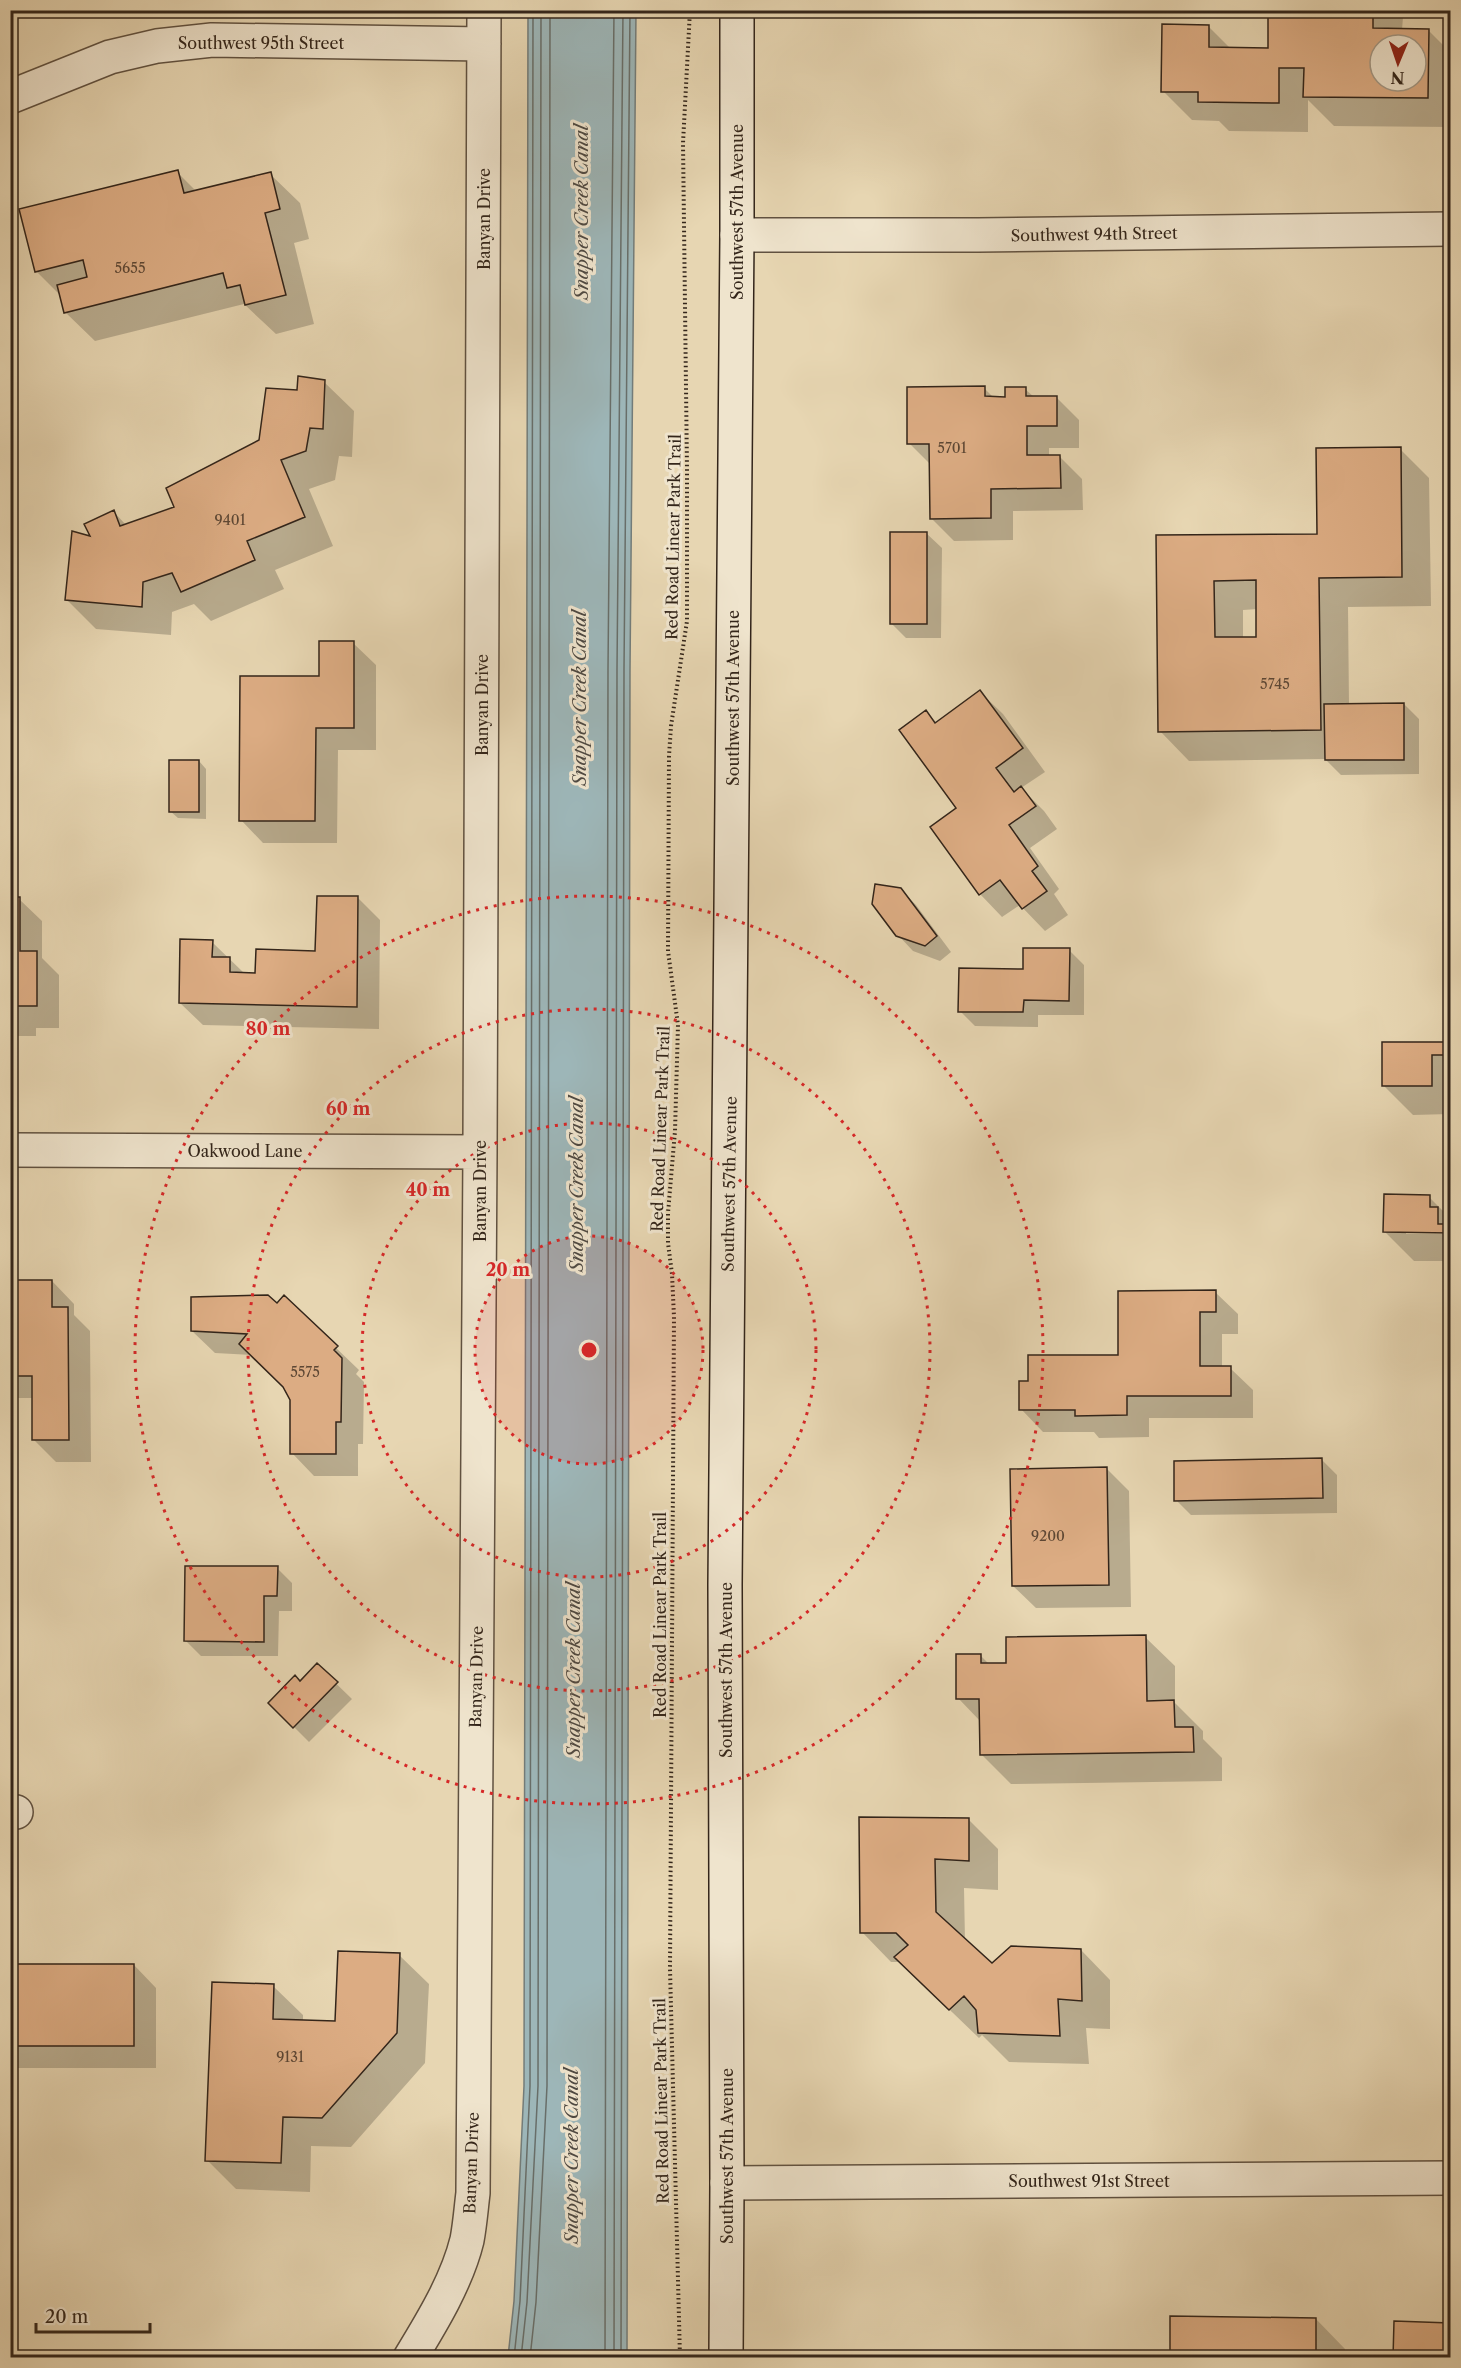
<svg xmlns="http://www.w3.org/2000/svg" width="1461" height="2368" font-family="'Libre Caslon Text',serif">
	<rect width="100%" height="100%" fill="#e7d6b2"/>
	<filter id="stains"><feTurbulence type="fractalNoise" baseFrequency=".00333" numOctaves="4"/><feColorMatrix values="0 0 0 0 .2 0 0 0 0 .09 0 0 0 0 .02 0 0 0 .5 -.17"/></filter>
	<radialGradient id="worn" r=".72"><stop offset=".6" stop-color="#630" stop-opacity="0"/><stop offset="1" stop-color="#630" stop-opacity=".3"/></radialGradient>
	<path fill="#9db6b8" stroke="#737c79" stroke-width="1.5" d="M 528,11 L 636,11 L 630,670 L 627,2358 L 508,2357 L 514,2301 L 524,2086 Z"/>
	<path fill="#0003" fill-rule="evenodd" d="M 1270,10 L 1396,10 L 1403,17 L 1402,30 L 1428,30 L 1450,52 L 1450,127 L 1334,126 L 1308,100 L 1308,132 L 1229,131 L 1219,121 L 1192,120 L 1163,91 L 1208,26 L 1231,49 L 1269,49 ZM 1380,45 L 1416,45 L 1416,81 L 1380,81 Z
		M 177,172 L 197,192 L 270,174 L 300,203 L 309,239 L 294,243 L 314,324 L 276,334 L 244,304 L 95,341 L 65,312 L 61,296 L 36,271 Z
		M 324,382 L 354,411 L 352,457 L 339,456 L 335,480 L 309,489 L 333,546 L 275,570 L 284,589 L 211,621 L 194,604 L 172,612 L 171,635 L 96,629 L 66,599 L 92,539 L 114,512 L 126,525 L 177,507 L 260,441 L 299,392 Z
		M 984,388 L 994,398 L 1007,398 L 1025,389 L 1034,397 L 1056,397 L 1079,420 L 1079,448 L 1049,448 L 1049,457 L 1060,457 L 1082,479 L 1083,510 L 1013,511 L 1013,540 L 954,541 L 931,518 L 931,465 L 909,443 Z
		M 1400,449 L 1429,478 L 1431,606 L 1348,607 L 1349,705 L 1404,704 L 1419,719 L 1419,774 L 1341,775 L 1325,759 L 1189,761 L 1160,731 L 1158,537 L 1319,535 ZM 1258,609 L 1258,638 L 1243,639 L 1243,610 Z
		M 926,533 L 942,548 L 941,638 L 906,638 L 891,623 Z
		M 353,643 L 376,665 L 376,750 L 338,750 L 337,843 L 263,843 L 241,820 L 321,677 Z
		M 980,692 L 1003,714 L 1045,772 L 1021,788 L 1044,811 L 1057,829 L 1030,848 L 1059,889 L 1054,894 L 1068,915 L 1045,931 L 1020,905 L 1002,917 L 980,894 L 932,827 L 958,809 L 926,712 L 937,723 Z
		M 199,761 L 206,769 L 206,819 L 178,818 L 170,811 Z
		M 900,889 L 916,905 L 951,952 L 940,961 L 913,951 L 898,935 Z
		M 358,898 L 380,920 L 379,1029 L 203,1025 L 180,1003 L 212,942 L 245,974 L 257,974 L 317,952 Z
		M 10,899 L 19,899 L 42,921 L 42,958 L 59,975 L 59,1028 L 36,1028 L 36,1036 L 10,1036 Z
		M 1069,950 L 1084,965 L 1084,1015 L 1038,1015 L 1038,1027 L 975,1026 L 960,1011 L 1024,970 Z
		M 1384,1043 L 1450,1044 L 1450,1114 L 1413,1115 L 1383,1085 Z
		M 1429,1197 L 1450,1218 L 1450,1234 L 1448,1231 L 1406,1231 L 1406,1234 L 1450,1234 L 1450,1261 L 1414,1261 L 1384,1231 Z
		M 52,1281 L 74,1304 L 74,1315 L 90,1331 L 91,1462 L 56,1462 L 34,1440 L 33,1398 L 10,1398 L 10,1282 Z
		M 1215,1292 L 1238,1314 L 1238,1334 L 1222,1334 L 1222,1368 L 1230,1368 L 1253,1390 L 1253,1418 L 1149,1418 L 1149,1437 L 1099,1438 L 1094,1432 L 1043,1432 L 1021,1409 L 1030,1383 L 1119,1356 Z
		M 284,1298 L 359,1370 L 356,1374 L 364,1382 L 363,1444 L 358,1444 L 358,1476 L 314,1476 L 292,1453 L 292,1400 L 286,1387 L 252,1355 L 215,1353 L 192,1331 L 277,1306 Z
		M 1322,1460 L 1337,1475 L 1337,1513 L 1191,1515 L 1176,1500 Z
		M 1107,1469 L 1129,1491 L 1131,1607 L 1036,1608 L 1013,1586 Z
		M 277,1568 L 292,1583 L 292,1611 L 279,1611 L 278,1656 L 201,1656 L 186,1641 Z
		M 1145,1637 L 1175,1666 L 1175,1703 L 1203,1731 L 1203,1739 L 1222,1758 L 1222,1781 L 1011,1784 L 982,1755 L 981,1722 L 958,1698 L 980,1655 L 990,1665 L 1008,1664 Z
		M 317,1665 L 352,1699 L 309,1742 L 270,1703 L 300,1683 Z
		M 968,1819 L 998,1849 L 998,1890 L 964,1888 L 965,1941 L 992,1965 L 1081,1950 L 1110,1980 L 1110,2029 L 1086,2028 L 1089,2064 L 1009,2062 L 982,2035 L 979,2038 L 900,1962 L 891,1962 L 862,1932 Z
		M 399,1955 L 429,1984 L 425,2063 L 351,2147 L 311,2146 L 310,2192 L 236,2189 L 207,2160 L 273,1986 L 303,2015 L 303,2021 L 337,2023 Z
		M 10,1965 L 134,1965 L 156,1988 L 156,2068 L 10,2068 Z
		M 1316,2319 L 1345,2349 L 1345,2358 L 1171,2358 Z"/>
	<g fill="none" stroke-linecap="round" stroke-linejoin="round">
		<path stroke="#686e69" stroke-width="1.5" d="M 514,2358 L 520,2301 L 530,2086 L 533,10
			M 521,2358 L 527,2302 L 538,2086 L 541,10
			M 530,2358 L 536,2302 L 547,2086 L 550,10
			M 605,2358 L 608,670 L 614,10
			M 614,2358 L 617,670 L 623,10
			M 621,2358 L 624,670 L 630,10"/>
	</g>
	<path fill="#dcac83" stroke="#33251a" stroke-width="1.5" fill-rule="evenodd" d="M 1268,10 L 1373,10 L 1373,28 L 1429,29 L 1428,98 L 1303,97 L 1304,68 L 1279,68 L 1279,103 L 1198,102 L 1198,92 L 1161,92 L 1162,24 L 1209,25 L 1209,47 L 1268,48 ZM 1380,45 L 1416,45 L 1416,81 L 1380,81 Z
		M 178,170 L 184,193 L 271,172 L 280,209 L 265,213 L 286,295 L 245,305 L 240,285 L 227,288 L 223,273 L 64,313 L 57,285 L 87,277 L 83,260 L 35,272 L 19,209 Z
		M 298,376 L 325,380 L 323,429 L 310,428 L 306,451 L 281,460 L 305,517 L 247,541 L 255,560 L 181,592 L 172,573 L 143,582 L 142,607 L 65,600 L 72,531 L 90,536 L 84,524 L 114,510 L 120,526 L 174,507 L 166,488 L 259,440 L 266,388 L 297,390 Z
		M 985,386 L 985,396 L 1005,397 L 1005,387 L 1026,387 L 1026,396 L 1057,396 L 1057,426 L 1027,426 L 1027,455 L 1060,455 L 1061,488 L 991,489 L 991,518 L 930,519 L 929,444 L 907,444 L 907,387 Z
		M 1401,447 L 1402,577 L 1319,578 L 1321,730 L 1158,732 L 1156,535 L 1317,534 L 1316,448 ZM 1256,580 L 1256,637 L 1215,637 L 1214,581 Z
		M 890,532 L 927,532 L 927,624 L 890,624 Z
		M 319,641 L 354,641 L 354,728 L 316,728 L 315,821 L 239,821 L 240,676 L 319,676 Z
		M 980,690 L 1023,748 L 996,768 L 1014,792 L 1021,786 L 1036,806 L 1009,825 L 1038,866 L 1032,871 L 1047,891 L 1022,909 L 1000,880 L 979,895 L 930,827 L 956,808 L 899,730 L 926,710 L 935,723 Z
		M 1404,703 L 1404,760 L 1325,760 L 1324,704 Z
		M 169,760 L 199,760 L 199,812 L 169,812 Z
		M 875,884 L 901,888 L 937,936 L 925,946 L 896,936 L 872,904 Z
		M 317,896 L 358,896 L 357,1007 L 179,1003 L 180,939 L 213,940 L 212,957 L 230,957 L 230,972 L 255,973 L 256,949 L 315,951 Z
		M 10,897 L 20,897 L 20,951 L 37,951 L 37,1006 L 14,1006 L 14,1014 L 10,1014 Z
		M 1023,948 L 1070,948 L 1069,1001 L 1024,1000 L 1023,1012 L 958,1012 L 959,968 L 1023,969 Z
		M 1382,1042 L 1450,1042 L 1450,1055 L 1432,1055 L 1432,1086 L 1382,1086 Z
		M 1384,1194 L 1430,1195 L 1430,1207 L 1438,1207 L 1438,1224 L 1450,1224 L 1450,1233 L 1383,1232 Z
		M 10,1280 L 52,1280 L 52,1307 L 68,1307 L 69,1440 L 32,1440 L 32,1376 L 10,1376 Z
		M 1216,1290 L 1216,1312 L 1200,1312 L 1200,1366 L 1231,1366 L 1231,1396 L 1127,1396 L 1127,1415 L 1075,1416 L 1075,1410 L 1019,1410 L 1019,1381 L 1028,1381 L 1028,1355 L 1118,1355 L 1118,1291 Z
		M 268,1295 L 277,1303 L 284,1295 L 338,1346 L 334,1350 L 342,1358 L 341,1422 L 336,1422 L 336,1454 L 290,1454 L 290,1400 L 283,1387 L 239,1344 L 247,1334 L 191,1331 L 191,1297 Z
		M 1322,1458 L 1323,1498 L 1174,1501 L 1174,1461 Z
		M 1107,1467 L 1109,1585 L 1012,1586 L 1010,1469 Z
		M 185,1566 L 278,1566 L 277,1596 L 264,1596 L 264,1642 L 184,1641 Z
		M 1146,1635 L 1147,1701 L 1174,1700 L 1175,1727 L 1193,1727 L 1194,1752 L 980,1755 L 979,1699 L 956,1699 L 956,1654 L 981,1654 L 981,1663 L 1006,1663 L 1006,1637 Z
		M 317,1663 L 338,1682 L 293,1728 L 268,1703 L 295,1675 L 300,1681 Z
		M 859,1817 L 969,1818 L 969,1861 L 935,1859 L 936,1912 L 992,1963 L 1011,1946 L 1081,1949 L 1082,2001 L 1058,1999 L 1060,2036 L 978,2033 L 976,2010 L 964,1996 L 949,2010 L 894,1957 L 908,1945 L 896,1933 L 860,1933 Z
		M 338,1951 L 400,1953 L 397,2033 L 322,2118 L 283,2117 L 281,2163 L 205,2161 L 212,1982 L 274,1984 L 273,2019 L 335,2021 Z
		M 10,1964 L 134,1964 L 134,2046 L 10,2046 Z
		M 1170,2316 L 1316,2318 L 1316,2358 L 1170,2358 Z
		M 1394,2321 L 1450,2323 L 1450,2358 L 1393,2358 Z
		M 886,2351 L 963,2351 L 963,2358 L 886,2358 Z"/>
	<g fill="none" stroke-linecap="round" stroke-linejoin="round">
		<g stroke="#605140" stroke-width="36">
			<path id="street" d="M 10,97 L 110,57 L 157,46 L 212,40 L 484,44
				M 737,235 L 978,235 L 1450,229
				M 10,1150 L 480,1152
				M 10,1812 L 16,1812
				M 727,2183 L 1450,2178
				M 410,2358 C 432,2322 457,2281 467,2240 C 470,2224 471,2209 473,2193 L 480,1152 L 484,10"/>
		</g>
		<g stroke="#33251a" stroke-width="36">
			<path id="secondary" d="M 726,2358 L 727,2183 L 725,1585 L 737,235 L 737,10"/>
		</g>
		<path stroke="#33251a" stroke-width="4" stroke-dasharray="1.5 3" stroke-linecap="butt" d="M 680,2358 L 670,1969 L 674,1317 L 672,1274 L 668,1243 L 668,1213 L 675,1131 L 678,1025 L 668,951 L 669,756 L 671,726 L 687,621 L 687,469 L 683,143 L 690,10"/>
		<use href="#street" stroke="#efe4cd" stroke-width="33"/>
		<use href="#secondary" stroke="#efe4cd" stroke-width="33"/>
	</g>
	<circle cx="589" cy="1350" r="114" fill="#d62828" fill-opacity=".12"/>
	<g fill="none" stroke="#d62828" stroke-width="3" stroke-dasharray="3 6">
		<circle cx="589" cy="1350" r="114"/>
		<circle cx="589" cy="1350" r="227"/>
		<circle cx="589" cy="1350" r="341"/>
		<circle cx="589" cy="1350" r="454"/>
	</g>
	<g text-anchor="middle" stroke-width="6" stroke-linejoin="round" paint-order="stroke">
		<g font-size="14" fill="#5d4734">
			<text x="130" y="273">5655</text>
			<text x="952" y="453">5701</text>
			<text x="230" y="525">9401</text>
			<text x="1275" y="689">5745</text>
			<text x="305" y="1377">5575</text>
			<text x="1048" y="1541">9200</text>
			<text x="290" y="2062">9131</text>
		</g>
		<g font-size="16" fill="#33251a" stroke="#efe4cd">
			<text x="261" y="49">Southwest 95th Street</text>
			<text transform="translate(737 212) rotate(-90)" y="6">Southwest 57th Avenue</text>
			<text transform="translate(484 219) rotate(-90)" y="6">Banyan Drive</text>
			<text transform="translate(1094 234) rotate(-1)" y="6">Southwest 94th Street</text>
			<text transform="translate(673 537) rotate(-89)" y="6">Red Road Linear Park Trail</text>
			<text transform="translate(733 698) rotate(-90)" y="6">Southwest 57th Avenue</text>
			<text transform="translate(482 705) rotate(-90)" y="6">Banyan Drive</text>
			<text transform="translate(660 1129) rotate(-88)" y="6">Red Road Linear Park Trail</text>
			<text x="245" y="1157">Oakwood Lane</text>
			<text transform="translate(729 1184) rotate(-89)" y="6">Southwest 57th Avenue</text>
			<text transform="translate(480 1191) rotate(-90)" y="6">Banyan Drive</text>
			<text transform="translate(660 1615) rotate(-90)" y="6">Red Road Linear Park Trail</text>
			<text transform="translate(726 1670) rotate(-90)" y="6">Southwest 57th Avenue</text>
			<text transform="translate(476 1677) rotate(-89)" y="6">Banyan Drive</text>
			<text transform="translate(661 2101) rotate(-91)" y="6">Red Road Linear Park Trail</text>
			<text transform="translate(727 2156) rotate(-90)" y="6">Southwest 57th Avenue</text>
			<text transform="translate(471 2163) rotate(-88)" y="6">Banyan Drive</text>
			<text x="1089" y="2187">Southwest 91st Street</text>
		</g>
		<g font-size="18" font-style="italic" fill="#4e4942" stroke="#efe4cd">
			<text transform="translate(582 212) rotate(-90)" y="6">Snapper Creek Canal</text>
			<text transform="translate(580 698) rotate(-90)" y="6">Snapper Creek Canal</text>
			<text transform="translate(577 1184) rotate(-90)" y="6">Snapper Creek Canal</text>
			<text transform="translate(574 1670) rotate(-90)" y="6">Snapper Creek Canal</text>
			<text transform="translate(572 2156) rotate(-90)" y="6">Snapper Creek Canal</text>
		</g>
	</g>
	<circle cx="589" cy="1350" r="9" fill="#d62828" stroke="#efe4cd" stroke-width="3"/>
	<g font-size="18" text-anchor="middle" font-weight="bold" fill="#d62828" stroke="#efe4cd" stroke-width="6" stroke-linejoin="round" paint-order="stroke">
		<text x="268" y="1035">80 m</text>
		<text x="348" y="1115">60 m</text>
		<text x="428" y="1196">40 m</text>
		<text x="508" y="1276">20 m</text>
	</g>
	<rect width="1461" height="2368" fill="none" stroke="#e7d6b2" stroke-width="36"/>
	<rect x="12" y="12" width="1437" height="2344" fill="none" stroke="#33251a" stroke-width="3"/>
	<rect x="18" y="18" width="1425" height="2332" fill="none" stroke="#33251a" stroke-width="1.5"/>
	<g transform="translate(1398 63) rotate(182)"><circle r="28" fill="#efe4cd" stroke="#a49885" stroke-width="1.5"/>
	<path d="M0-4.5L10 22L0 15L-10 22Z" fill="#8f2418"/>
	<text y="-9" font-size="16" font-weight="bold" text-anchor="middle" fill="#33251a">N</text>
	</g>
	<path d="M36 2323v9h114v-9" fill="none" stroke="#33251a" stroke-width="3"/>
	<text x="45" y="2323" font-size="18" fill="#33251a" stroke="#efe4cd" stroke-width="4.5" paint-order="stroke">20 m</text>
	<rect width="100%" height="100%" filter="url(#stains)"/>
	<rect width="100%" height="100%" fill="url(#worn)"/>
</svg>
